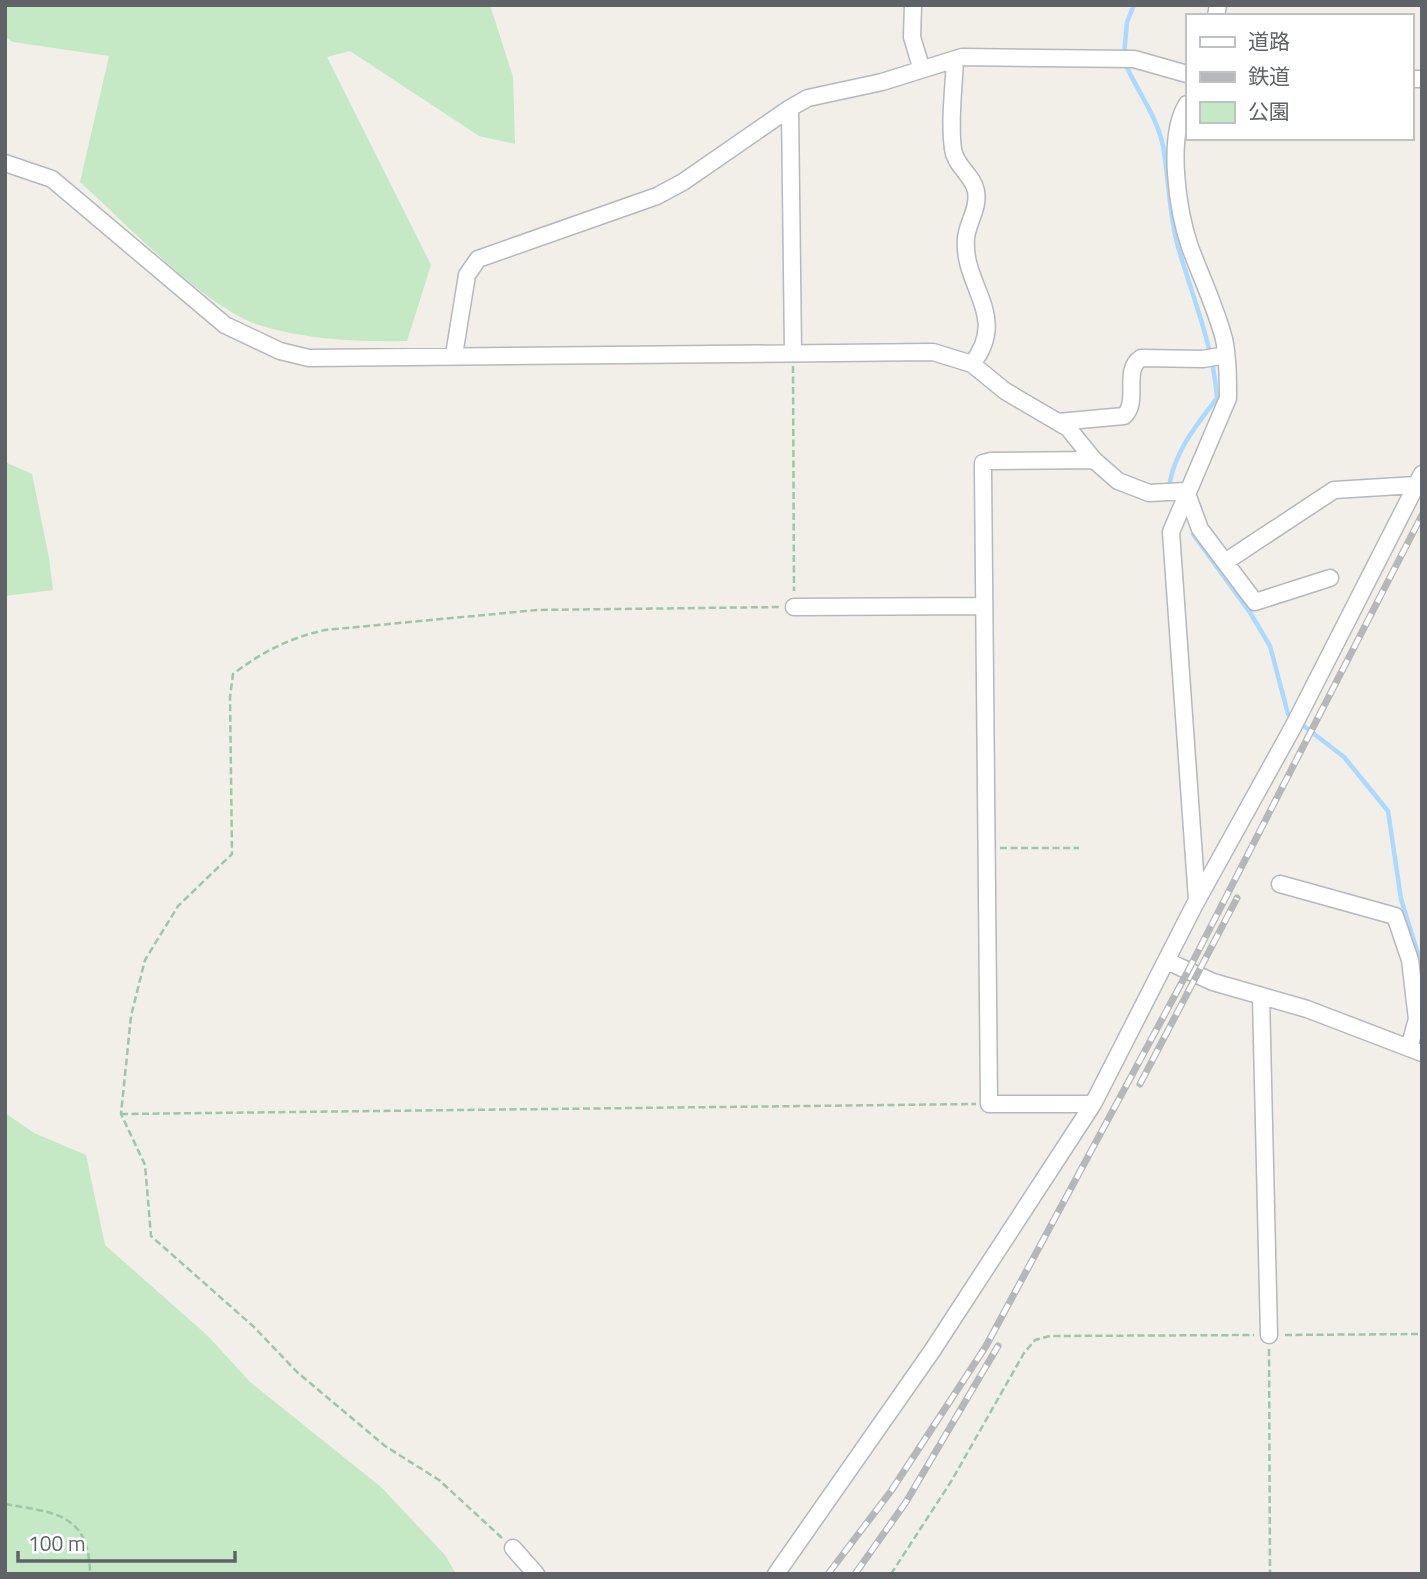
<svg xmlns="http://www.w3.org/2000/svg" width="1427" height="1579" font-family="'Titillium Web','Noto Sans JP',sans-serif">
	<rect width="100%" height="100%" fill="#f1efe8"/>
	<path fill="#c5e8c5" d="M 5,5 L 490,5 L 513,77 L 515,144 L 479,136 L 350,51 L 327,57 L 431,265 L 407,341 C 358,342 307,340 259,325 C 205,308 125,222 80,182 L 109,56 L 13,42 L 5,37 Z
		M 5,462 L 32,474 L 49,558 L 53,590 L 5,596 Z
		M 5,1113 L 34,1133 L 86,1155 L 105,1245 L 208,1336 L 250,1382 L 381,1487 L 445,1555 L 456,1574 L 5,1574 Z"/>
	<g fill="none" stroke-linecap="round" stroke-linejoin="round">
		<path stroke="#aadaff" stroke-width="4.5" d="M 1124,55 L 1127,22 L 1134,5
			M 1125,63 C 1137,91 1157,116 1163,146 C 1169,180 1169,215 1178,247 C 1193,298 1213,345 1217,398 C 1197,425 1177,448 1170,481
			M 1193,534 L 1251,614 L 1270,646 L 1288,714 L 1293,717
			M 1300,723 L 1344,757 L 1388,811 L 1401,899 L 1422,967"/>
		<g stroke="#b5b8bc" stroke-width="19">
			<path id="street" d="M 913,5 L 912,37 L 921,67
				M 1216,16 L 1218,5
				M 955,59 C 954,88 949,120 953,149 C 955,166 973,175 976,191 C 979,209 968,221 966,238 C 962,287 1010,315 972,364
				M 1411,79 L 1422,79
				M 1187,104 C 1166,137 1178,212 1190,247 C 1201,277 1216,308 1224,339 C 1228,358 1228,378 1228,398 L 1171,532 L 1197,900
				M 5,163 L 52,179 L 225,325 L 280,351 L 309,358 L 933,352 L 972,364 L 1005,391 L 1068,428 L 1094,460 L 1118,481 L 1149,493 L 1186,491
				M 793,352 L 790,108 L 808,98 L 882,82 L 962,57 L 1134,59 L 1187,74
				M 454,355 L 467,275 L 478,259 L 657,196 L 683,182 L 790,108
				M 1058,422 L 1124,416 C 1140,401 1122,370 1141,358 L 1203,359 L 1226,355
				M 1186,491 L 1200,529 L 1255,602 L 1330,578
				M 1225,562 L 1334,490 L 1416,485
				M 794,607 L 983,606
				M 1280,884 L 1395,916 L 1410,960 L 1417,1019 L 1409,1048
				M 1169,962 L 1213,982 L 1307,1009 L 1422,1053
				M 1261,997 L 1269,1335
				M 1093,1104 L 989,1104 L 983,471 L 983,463 L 991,461 L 1094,460
				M 513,1548 L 536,1574
				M 776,1574 L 932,1351 L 1093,1104 L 1195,904 L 1293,727 L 1422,474"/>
		</g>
		<path stroke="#9cc7a9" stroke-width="2.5" stroke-dasharray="7 3.5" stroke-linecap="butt" d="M 793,366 L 794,591
			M 1000,848 L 1079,848
			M 121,1114 L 976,1104
			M 1285,1335 L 1422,1334
			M 1269,1349 L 1270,1574
			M 5,1504 C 54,1513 89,1512 90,1574
			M 502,1538 L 439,1480 L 385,1446 L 297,1372 L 254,1327 L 151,1236 L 145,1165 L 121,1114 L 131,1016 L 145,960 L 178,906 L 232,854 L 230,697 L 233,674 C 262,652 289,638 325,630 L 537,610 L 779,607
			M 891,1574 L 952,1480 L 1024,1353 L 1035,1340 L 1050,1336 L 1254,1335"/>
		<use href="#street" stroke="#fff" stroke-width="16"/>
		<g stroke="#b6b7b8" stroke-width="7">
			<path id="rail" d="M 1140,1084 L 1237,898
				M 828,1574 L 891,1491 L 986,1346 L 1188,971 L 1422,515
				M 855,1574 L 906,1502 L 998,1346"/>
		</g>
		<use href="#rail" stroke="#fff" stroke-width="4.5" stroke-dasharray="13" stroke-linecap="butt"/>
	</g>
	<rect width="1427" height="1579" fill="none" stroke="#5f6368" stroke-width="14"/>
	<rect x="1186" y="14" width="228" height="126" fill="#ffffff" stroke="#bfc1c3" stroke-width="2"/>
	<rect x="1200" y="37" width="35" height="10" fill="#ffffff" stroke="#bfc1c3" stroke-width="2"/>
	<text x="1248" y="49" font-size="21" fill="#5f6368">道路</text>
	<rect x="1200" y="72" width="35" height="10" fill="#b6b7b8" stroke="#bfc1c3" stroke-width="2"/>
	<text x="1248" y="84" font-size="21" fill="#5f6368">鉄道</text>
	<rect x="1200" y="102" width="35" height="21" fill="#c5e8c5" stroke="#bfc1c3" stroke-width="2"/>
	<text x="1248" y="119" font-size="21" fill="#5f6368">公園</text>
	<path d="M18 1551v10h217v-10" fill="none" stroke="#5f6368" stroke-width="3.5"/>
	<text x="28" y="1551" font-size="21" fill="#5f6368" stroke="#ffffff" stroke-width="5" paint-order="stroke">100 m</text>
</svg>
